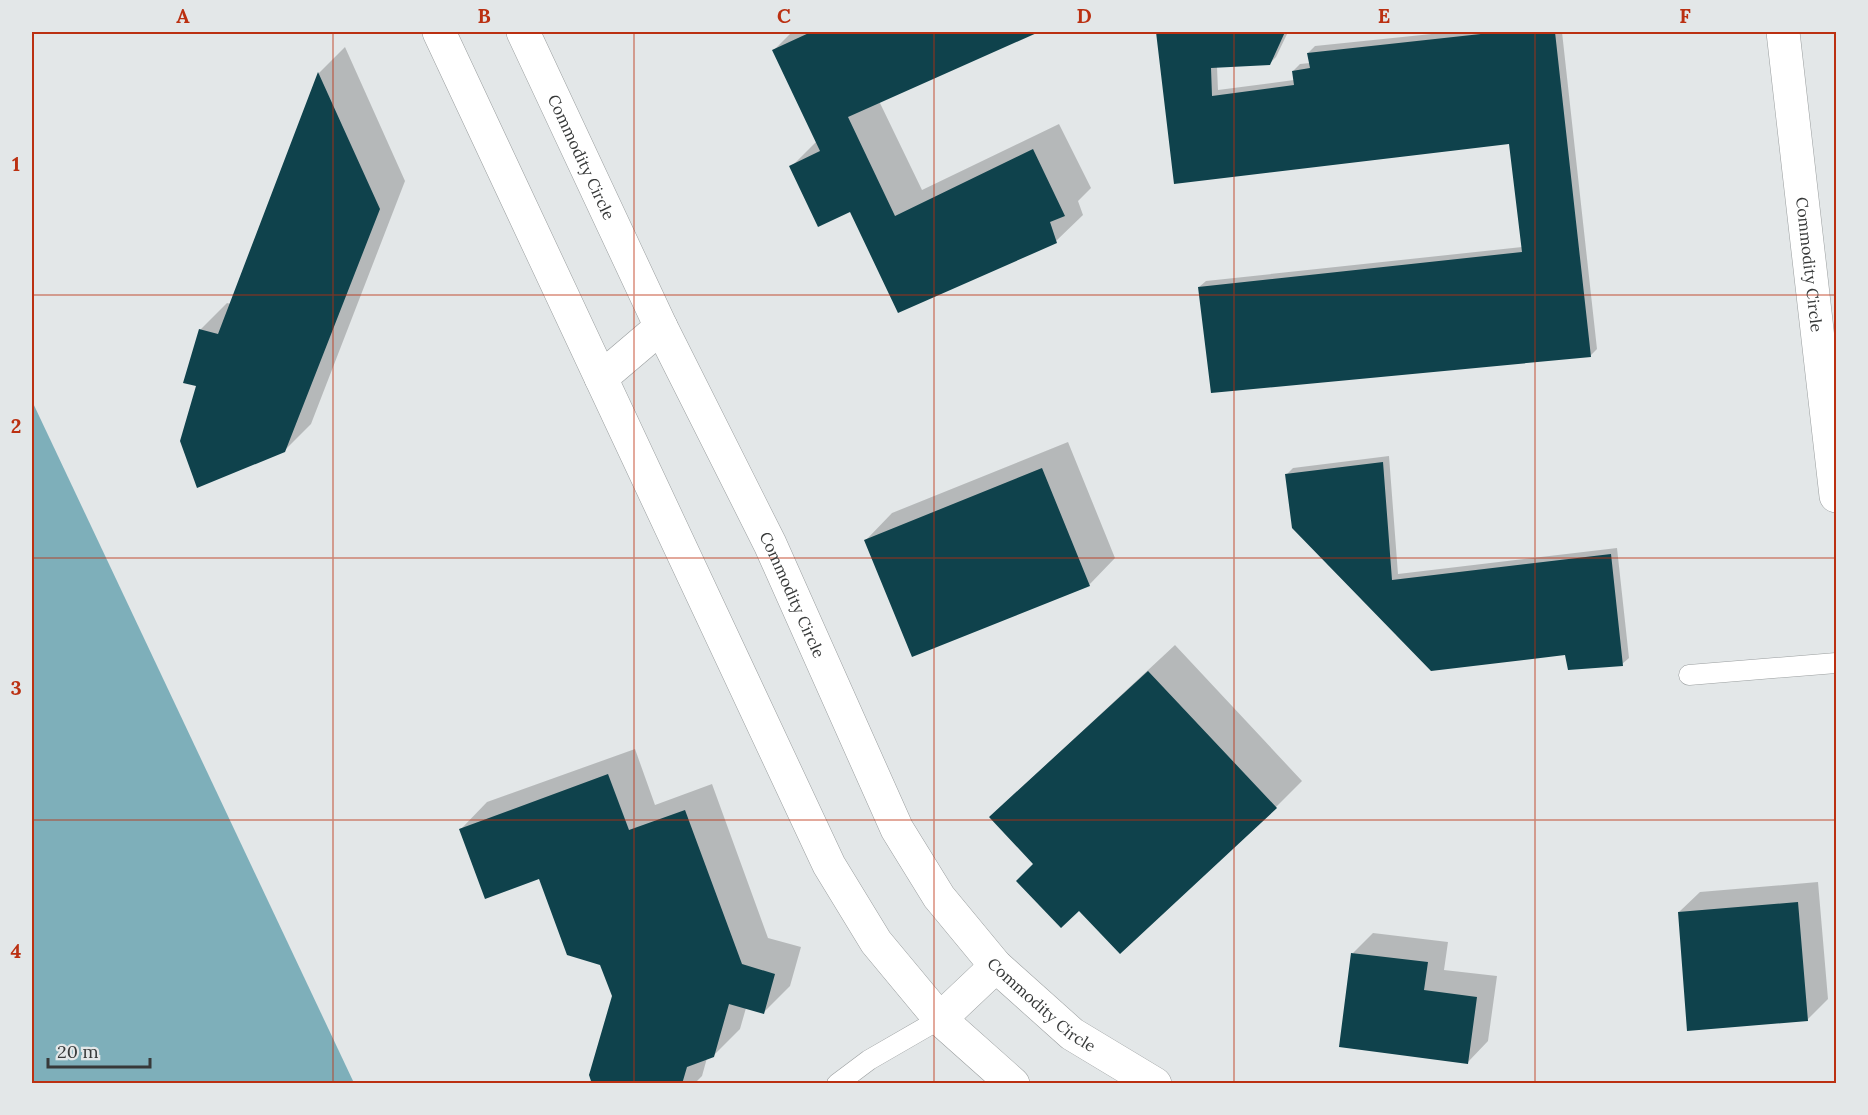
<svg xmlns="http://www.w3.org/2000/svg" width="1868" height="1115" font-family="Lora,serif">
	<rect width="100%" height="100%" fill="#e3e7e8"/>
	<path fill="#7eafba" d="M 32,401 L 354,1083 L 32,1083 Z"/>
	<path fill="#0003" d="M 792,32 L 1035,32 L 879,101 L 922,190 L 1059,124 L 1091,188 L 1078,201 L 1083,215 L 1056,241 L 851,210 L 791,167 L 817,141 L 774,50 Z
		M 1158,32 L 1288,32 L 1276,57 L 1269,64 L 1217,67 L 1218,90 L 1294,80 L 1293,71 L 1300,64 L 1310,63 L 1308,53 L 1315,46 L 1451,32 L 1562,32 L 1597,349 L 1590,356 L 1199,287 L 1206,281 L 1522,247 L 1510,143 L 1175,182 Z
		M 345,47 L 405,181 L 311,424 L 284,451 L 198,385 L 200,330 L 227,303 L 231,304 L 319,73 Z
		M 1068,442 L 1115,558 L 1089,585 L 866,540 L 892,513 Z
		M 1389,456 L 1398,574 L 1617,548 L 1629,658 L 1622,664 L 1566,653 L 1431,670 L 1286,475 L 1293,468 Z
		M 1175,645 L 1302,781 L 1276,807 L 1035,864 L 1018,791 Z
		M 635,749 L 655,805 L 712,784 L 768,938 L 801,947 L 790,986 L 763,1013 L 746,1008 L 740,1029 L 713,1056 L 707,1058 L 702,1076 L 694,1084 L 593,1084 L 613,996 L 601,964 L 540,877 L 461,829 L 487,802 Z
		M 1818,882 L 1828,999 L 1807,1020 L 1679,912 L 1700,892 Z
		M 1373,933 L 1448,942 L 1444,970 L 1497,976 L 1488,1041 L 1468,1062 L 1353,953 Z"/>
	<path fill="#0f424c" d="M 811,32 L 1039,32 L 848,117 L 895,216 L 1033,149 L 1065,216 L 1050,222 L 1057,243 L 898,313 L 850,212 L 818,227 L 789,166 L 820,151 L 772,50 Z
		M 1156,32 L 1285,32 L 1270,65 L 1211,68 L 1212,96 L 1294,85 L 1292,71 L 1310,68 L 1307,53 L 1499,32 L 1555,32 L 1591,357 L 1211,393 L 1198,287 L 1522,252 L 1509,144 L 1174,184 Z
		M 318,72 L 380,209 L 285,452 L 197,488 L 180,441 L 196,386 L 183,383 L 199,329 L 218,334 Z
		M 1383,462 L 1392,580 L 1611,554 L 1623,666 L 1568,670 L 1565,655 L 1431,671 L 1292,528 L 1285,474 Z
		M 1042,468 L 1090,586 L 912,657 L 864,540 Z
		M 1148,671 L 1277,808 L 1120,954 L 1079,911 L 1061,928 L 1016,881 L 1033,864 L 989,817 Z
		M 608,774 L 629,830 L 685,810 L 742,964 L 775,974 L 764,1014 L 729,1004 L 714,1057 L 687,1067 L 682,1084 L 592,1084 L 589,1075 L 612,996 L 600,965 L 567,955 L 539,879 L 485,899 L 459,829 Z
		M 1798,902 L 1808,1021 L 1687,1031 L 1678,912 Z
		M 1351,953 L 1428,962 L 1424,990 L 1477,997 L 1468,1064 L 1339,1047 Z"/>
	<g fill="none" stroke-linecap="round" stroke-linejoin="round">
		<g stroke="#9a9e9f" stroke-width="21">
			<path id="service" d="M 1689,675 L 1836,663
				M 837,1084 L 869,1060 L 940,1019"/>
		</g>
		<g stroke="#9a9e9f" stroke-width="34">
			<g id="minor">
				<path d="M 439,32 L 829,865 L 876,942 L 940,1019 L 1013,1084"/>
				<path id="s1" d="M 523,32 L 661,327 L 770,544 L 897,829 L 939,897 L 996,966 L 1072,1034 L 1155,1084"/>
				<path id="s2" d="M 1783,32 L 1836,496"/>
				<path d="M 601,378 L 661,327"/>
				<path d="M 940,1019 L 996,966"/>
			</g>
		</g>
		<use href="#service" stroke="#fff" stroke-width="20"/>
		<use href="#minor" stroke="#fff" stroke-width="33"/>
	</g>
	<path fill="none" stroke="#bb3011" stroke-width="1.5" stroke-opacity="0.55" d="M 333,32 L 333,1084M 634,32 L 634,1084M 934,32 L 934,1084M 1234,32 L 1234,1084M 1535,32 L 1535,1084M 32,295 L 1836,295M 32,558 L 1836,558M 32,820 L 1836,820"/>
	<g text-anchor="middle" stroke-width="6" stroke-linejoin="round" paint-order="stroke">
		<g font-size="16" fill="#373939" stroke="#e3e7e8">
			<text dy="6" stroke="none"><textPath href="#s1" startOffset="138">Commodity Circle</textPath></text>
			<text dy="6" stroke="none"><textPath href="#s2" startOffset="234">Commodity Circle</textPath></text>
			<text dy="6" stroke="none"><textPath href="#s1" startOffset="624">Commodity Circle</textPath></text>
			<text dy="6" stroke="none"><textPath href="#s1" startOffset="1110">Commodity Circle</textPath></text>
		</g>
	</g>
	<rect width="1868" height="1115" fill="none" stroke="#e3e7e8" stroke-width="66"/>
	<path d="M48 1058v9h102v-9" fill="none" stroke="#373939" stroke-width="3"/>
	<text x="57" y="1058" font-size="18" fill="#373939" stroke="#e3e7e8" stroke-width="4.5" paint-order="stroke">20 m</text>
	<rect x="33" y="33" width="1802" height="1049" fill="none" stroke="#bb3011" stroke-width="2"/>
	<g font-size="20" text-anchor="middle" font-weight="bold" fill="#bb3011">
		<text x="183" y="23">A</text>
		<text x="484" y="23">B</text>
		<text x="784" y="23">C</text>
		<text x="1084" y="23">D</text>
		<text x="1384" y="23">E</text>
		<text x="1685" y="23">F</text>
		<text x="16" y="171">1</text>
		<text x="16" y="433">2</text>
		<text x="16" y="695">3</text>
		<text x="16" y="958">4</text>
	</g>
</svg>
